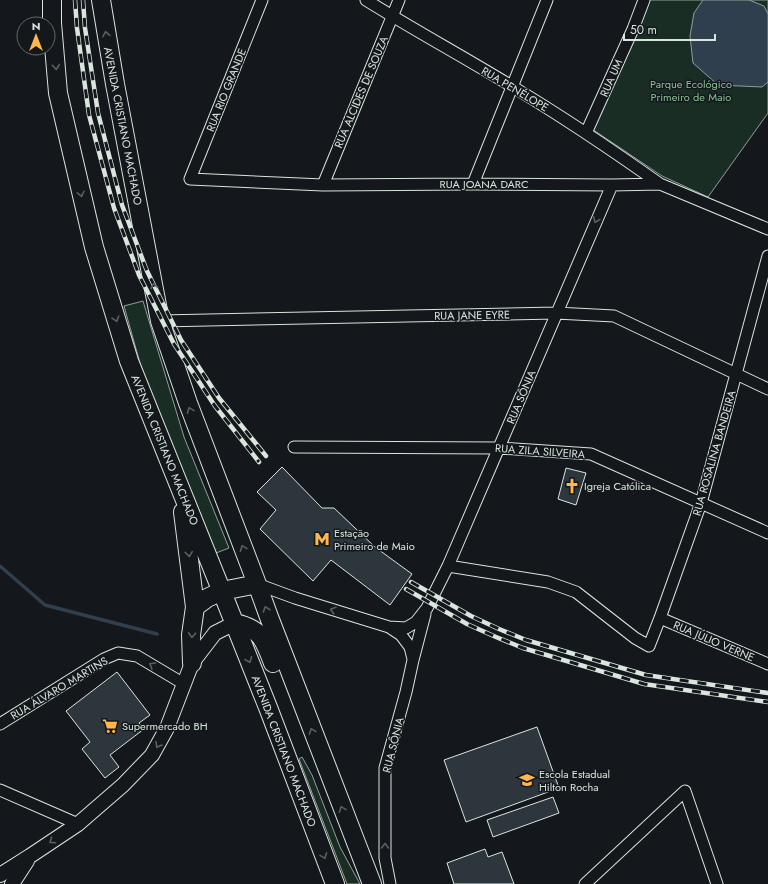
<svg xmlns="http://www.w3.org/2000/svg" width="768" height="884" font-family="Jost,sans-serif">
	<rect width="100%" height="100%" fill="#14181c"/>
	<path fill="#1a2d24" stroke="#939e99" d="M 647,0 L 768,0 L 768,113 L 708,197 L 662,176 L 592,129 Z
		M 143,301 L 184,437 L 229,548 L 216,553 L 195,500 L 163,430 L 140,363 L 124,306 Z
		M 302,757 L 312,775 L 340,847 L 360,884 L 347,884 L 299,759 Z"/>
	<path fill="#2f3f4d" stroke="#939e99" d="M 703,0 L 749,0 L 764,6 L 768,14 L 768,82 L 762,87 L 718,85 L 693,63 L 690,36 L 694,13 Z"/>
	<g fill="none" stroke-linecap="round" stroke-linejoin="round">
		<path stroke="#2f3f4d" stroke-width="3.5" d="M 0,566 L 45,605 L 157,634"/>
	</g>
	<path fill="#2c363c" stroke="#d8e6dc" d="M 282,467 L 322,508 L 334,508 L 375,547 L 412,574 L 390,605 L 331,560 L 313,581 L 260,529 L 276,510 L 257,492 Z
		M 566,468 L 586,473 L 576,505 L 558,499 Z
		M 117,672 L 150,715 L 139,723 L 144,729 L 110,755 L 119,767 L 105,778 L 82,749 L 90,742 L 66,711 Z
		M 537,727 L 559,788 L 466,822 L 444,760 Z
		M 553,797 L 559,813 L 493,837 L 487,820 Z
		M 485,849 L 488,857 L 502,852 L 514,884 L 454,884 L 447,863 Z"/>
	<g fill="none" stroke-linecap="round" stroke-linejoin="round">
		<g stroke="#d8e6dc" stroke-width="13">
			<path id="minor" d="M 262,0 L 190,179 L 323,185 L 473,184 L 612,185 L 660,184 L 768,229
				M 366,0 C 414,30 464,57 513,87 C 563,117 612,150 660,184
				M 586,133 L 633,29 L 644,0
				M 473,184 L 547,0
				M 323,185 L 399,0
				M 160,321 L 556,313 L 614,316 L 768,389
				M 294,447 L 499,448 L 591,454 L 768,533
				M 448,566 L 548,582 L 576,592 L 635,638 L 649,646 L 660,618 L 701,503 L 768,256
				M 257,584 L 295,598 L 389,627 L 406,628 L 416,622 L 427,608 L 448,566 L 612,185
				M 660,618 L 768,664
				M 389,627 L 401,635 L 410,647 L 413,659
				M 0,724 L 104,659 L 118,653 L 137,656 L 184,684
				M 0,790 L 78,824
				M 390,884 L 385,858 L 385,768 L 406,692 L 413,660 L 425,614
				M 585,884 L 685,791 L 717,884"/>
		</g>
		<g stroke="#d8e6dc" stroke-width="16">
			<path id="tertiary" d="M 0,875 L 30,856 L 78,824 L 123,785 L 152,755 L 167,728 L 192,663 L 215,633 L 235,623
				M 12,884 L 27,861"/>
		</g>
		<g stroke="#d8e6dc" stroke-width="20">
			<path id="trunk" d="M 52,0 L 52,23 L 58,93 L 94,247 L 129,361 L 226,602 L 269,710 L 335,884
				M 101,0 L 115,84 L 160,321 L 188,403 L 257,584 L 269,617 L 372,884
				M 183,512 L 195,607 L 191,635 L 192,663
				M 195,607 L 207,598 L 222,591 L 257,584
				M 235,623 C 261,629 264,639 273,663"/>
		</g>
		<use href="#minor" stroke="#14181c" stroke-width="11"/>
		<use href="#tertiary" stroke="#14181c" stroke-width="14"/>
		<use href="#trunk" stroke="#14181c" stroke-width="18"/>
		<g stroke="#d8e6dc" stroke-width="4.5">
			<path id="rail" d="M 75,0 L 77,28 L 89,115 L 114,208 L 139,275 L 174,344 L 215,406 L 259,462
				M 83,0 L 85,28 L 98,113 L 122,205 L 147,271 L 181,340 L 219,398 L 266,456
				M 411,582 L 471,616 L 499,629 L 526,640 L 646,675 L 768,693
				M 406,589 L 467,624 L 496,637 L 523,648 L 644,684 L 768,702"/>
		</g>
		<use href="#rail" stroke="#14181c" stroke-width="3" stroke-dasharray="9" stroke-linecap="butt"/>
	</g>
	<defs><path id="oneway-chevron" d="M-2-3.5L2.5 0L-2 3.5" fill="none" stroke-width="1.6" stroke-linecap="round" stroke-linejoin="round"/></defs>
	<g stroke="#59605f">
		<use href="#oneway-chevron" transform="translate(106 34) rotate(-100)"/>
		<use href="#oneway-chevron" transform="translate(56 67) rotate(85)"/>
		<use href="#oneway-chevron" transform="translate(81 194) rotate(77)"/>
		<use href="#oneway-chevron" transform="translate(596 220) rotate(113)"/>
		<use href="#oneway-chevron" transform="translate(154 286) rotate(-101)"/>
		<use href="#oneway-chevron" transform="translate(116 319) rotate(73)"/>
		<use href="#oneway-chevron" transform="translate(190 410) rotate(-111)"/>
		<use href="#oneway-chevron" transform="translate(243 548) rotate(-111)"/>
		<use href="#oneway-chevron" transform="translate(189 554) rotate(83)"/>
		<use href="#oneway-chevron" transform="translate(266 609) rotate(-109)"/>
		<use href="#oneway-chevron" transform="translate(333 610) rotate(-162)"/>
		<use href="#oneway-chevron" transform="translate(192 635) rotate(93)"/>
		<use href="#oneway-chevron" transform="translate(249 660) rotate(68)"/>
		<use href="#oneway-chevron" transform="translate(152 665) rotate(-149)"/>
		<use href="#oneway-chevron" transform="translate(312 731) rotate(-111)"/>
		<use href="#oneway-chevron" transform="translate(158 745) rotate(120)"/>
		<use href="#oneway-chevron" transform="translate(342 809) rotate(-111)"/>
		<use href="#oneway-chevron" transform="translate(52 841) rotate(146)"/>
		<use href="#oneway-chevron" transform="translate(385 846) rotate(-90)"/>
		<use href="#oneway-chevron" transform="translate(324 856) rotate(69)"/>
	</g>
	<defs>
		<g id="church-bare" transform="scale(1.2)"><path d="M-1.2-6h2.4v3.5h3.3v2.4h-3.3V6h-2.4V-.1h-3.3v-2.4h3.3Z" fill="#ffb74d" stroke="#14181c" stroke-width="2.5" paint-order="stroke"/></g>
		<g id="metro-bare" transform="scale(1.2)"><path d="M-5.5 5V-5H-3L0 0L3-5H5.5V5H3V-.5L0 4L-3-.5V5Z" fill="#ffb74d" stroke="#14181c" stroke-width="2.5" paint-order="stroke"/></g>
		<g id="supermarket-bare" transform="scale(1.2)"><path d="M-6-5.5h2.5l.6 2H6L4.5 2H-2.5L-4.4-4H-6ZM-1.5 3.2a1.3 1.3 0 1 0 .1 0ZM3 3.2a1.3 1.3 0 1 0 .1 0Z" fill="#ffb74d" stroke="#14181c" stroke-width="2.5" paint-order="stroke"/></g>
		<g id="school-bare" transform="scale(1.2)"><path d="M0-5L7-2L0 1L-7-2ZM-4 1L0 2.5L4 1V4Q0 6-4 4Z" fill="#ffb74d" stroke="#14181c" stroke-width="2.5" paint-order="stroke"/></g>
	</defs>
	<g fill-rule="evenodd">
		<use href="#church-bare" x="572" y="486"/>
		<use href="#metro-bare" x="322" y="539"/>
		<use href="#supermarket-bare" x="110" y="726"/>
		<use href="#school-bare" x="527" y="780"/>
	</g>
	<g text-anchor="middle" stroke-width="3" stroke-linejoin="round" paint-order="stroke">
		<g font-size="11" fill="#d8e6dc" stroke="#14181c">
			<text transform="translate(611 78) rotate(-66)" y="4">RUA UM</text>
			<text transform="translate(515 89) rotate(31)" y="4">RUA PENÉLOPE</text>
			<text transform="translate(226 90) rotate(-68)" y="4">RUA RIO GRANDE</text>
			<text transform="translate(361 92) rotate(-67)" y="4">RUA ALCIDES DE SOUZA</text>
			<text transform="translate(123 126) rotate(79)" y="4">AVENIDA CRISTIANO MACHADO</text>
			<text x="484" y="188">RUA JOANA DARC</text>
			<text transform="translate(472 315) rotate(-1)" y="4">RUA JANE EYRE</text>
			<text transform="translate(521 397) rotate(-67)" y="4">RUA SÔNIA</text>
			<text transform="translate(165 450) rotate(68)" y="4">AVENIDA CRISTIANO MACHADO</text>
			<text transform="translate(540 451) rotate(4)" y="4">RUA ZILA SILVEIRA</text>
			<text transform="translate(714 453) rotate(-74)" y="4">RUA ROSALINA BANDEIRA</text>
			<text transform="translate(714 641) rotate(23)" y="4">RUA JÚLIO VERNE</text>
			<text transform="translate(59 688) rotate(-31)" y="4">RUA ÁLVARO MARTINS</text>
			<text transform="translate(393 745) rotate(-76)" y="4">RUA SÔNIA</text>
			<text transform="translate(284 751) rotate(69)" y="4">AVENIDA CRISTIANO MACHADO</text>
		</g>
		<g font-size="11" fill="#8ac095" stroke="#14181c">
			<text x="691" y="88">Parque Ecológico<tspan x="691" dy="13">Primeiro de Maio</tspan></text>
		</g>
		<g font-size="11" fill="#d8e6dc" stroke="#14181c" text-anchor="start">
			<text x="584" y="490">Igreja Católica</text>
			<text x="334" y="537">Estação<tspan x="334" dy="13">Primeiro de Maio</tspan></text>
			<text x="122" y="730">Supermercado BH</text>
			<text x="539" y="778">Escola Estadual<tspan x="539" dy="13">Hilton Rocha</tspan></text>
		</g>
	</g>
	<g transform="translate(36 36)"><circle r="19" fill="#14181c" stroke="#626a69"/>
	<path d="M0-3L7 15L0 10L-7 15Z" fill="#ffb74d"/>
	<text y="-6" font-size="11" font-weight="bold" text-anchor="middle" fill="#d8e6dc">N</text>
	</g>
	<path d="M624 34v6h91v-6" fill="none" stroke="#d8e6dc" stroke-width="2"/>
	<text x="630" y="34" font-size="12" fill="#d8e6dc" stroke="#14181c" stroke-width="3" paint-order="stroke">50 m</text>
</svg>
